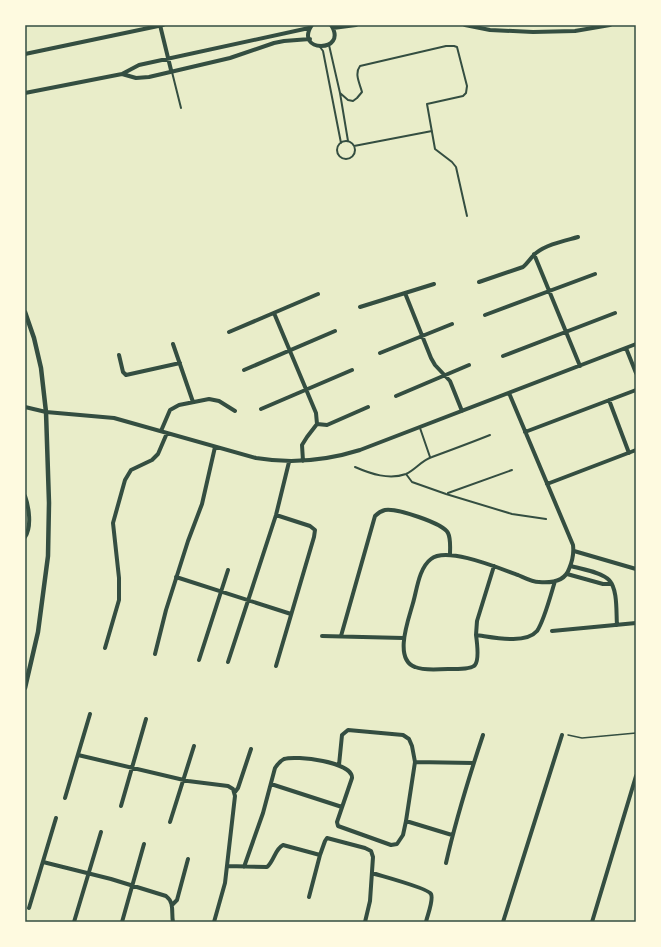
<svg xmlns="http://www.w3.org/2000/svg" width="661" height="947" font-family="'Nunito Sans',sans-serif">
	<rect width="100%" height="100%" fill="#e9edc9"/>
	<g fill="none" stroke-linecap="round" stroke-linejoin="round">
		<path stroke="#344e41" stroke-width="1.5" d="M 568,735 L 582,738 L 636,733"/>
		<path stroke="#344e41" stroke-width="2" d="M 329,45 L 340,93 L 348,141
			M 320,47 L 323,51 L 341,143
			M 172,72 L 181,108
			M 340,93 L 348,100 L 353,101 L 357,98 L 362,92 C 360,84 354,74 360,66 L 446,46 L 454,46 L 457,47 L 467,86 L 466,93 L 463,96 L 427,104 L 435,149 L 452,162 L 456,167 L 467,216
			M337 150a9 9 0 1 1 18 0a9 9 0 1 1-18 0Z
			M 354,146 L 432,131
			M 420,428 L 430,457
			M 355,467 C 371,474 389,480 406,474 C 415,470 422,460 432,457 C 451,450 470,443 490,435
			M 406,474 L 412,482 L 446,494 L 512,514 L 546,519
			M 448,493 L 512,470"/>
		<path stroke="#344e41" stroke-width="4" d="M 160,25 L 171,70
			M 312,25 C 293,53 349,53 331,25
			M 465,25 L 490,30 L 533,32 L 575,31 L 610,25
			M 333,28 L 356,25
			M 25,54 L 163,25
			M 122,74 L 136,78 L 149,77 L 230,58 L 274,43 L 284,41 L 310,39
			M 25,93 L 122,74 L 139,65 L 309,28
			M 534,254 L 580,366
			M 479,282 L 523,267 C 528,263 531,257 536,253 C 548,244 564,241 578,237
			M 405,293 L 431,358 L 435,365 L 450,381 L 462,411
			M 360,307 L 434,284
			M 274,313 L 316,413 L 317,424 L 307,437 L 302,445 L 303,461
			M 485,315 L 595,274
			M 229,332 L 318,294
			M 173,344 L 193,402
			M 626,348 L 636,373
			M 380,353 L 452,324
			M 119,355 L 123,372 L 126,375 L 180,363
			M 503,356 L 615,313
			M 244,370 L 335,331
			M 509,393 L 573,545 C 574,553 572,562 569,569 C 565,581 551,583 539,582 C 532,582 525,578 518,575 C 501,569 447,546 431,559 C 419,568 417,589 413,603 C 409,618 393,659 415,667 C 425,671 438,669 448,669 C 454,669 471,670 475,665 C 479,660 477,642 476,635 C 492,637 525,645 537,631 C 544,621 551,594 555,581
			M 396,396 L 469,365
			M 609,400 L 629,453
			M 25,407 L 46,412 L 114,418 L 256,458 C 292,464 325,461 360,450 L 636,344
			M 261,409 L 352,370
			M 317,424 L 327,425 L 368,407
			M 161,431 L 170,410 L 179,405 L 209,399 L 219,401 L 235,411
			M 525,432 L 636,390
			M 547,484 L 636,450
			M 25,496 C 29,507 32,527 25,537
			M 276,515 L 310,526 L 315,530 L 314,537 L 276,666
			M 574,551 L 636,569
			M 571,566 C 581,569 602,572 609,580 C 618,589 616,613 617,625
			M 567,574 L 603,584 L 612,584
			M 176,577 L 291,614
			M 552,631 L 636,623
			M 476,635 L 477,621 L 494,566
			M 322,636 L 403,638
			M 341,636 L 375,516 C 378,513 381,511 385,510 C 396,508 443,523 448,533 C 451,539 450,548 450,554
			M 105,648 L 119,600 L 119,578 L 113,523 L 125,480 L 131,470 L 152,460 L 158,454 L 167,433
			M 155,654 L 166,610 L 188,541 L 202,504 L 215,447
			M 199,660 L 228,570
			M 228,662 L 276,515 L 289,462
			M 78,755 L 188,781 L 228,786 L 233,789 L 235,796 L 225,883 L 214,922
			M 415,762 L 473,763
			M 271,784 L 342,807
			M 235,792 L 238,788 L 251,749
			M 65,798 L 90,714
			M 121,806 L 146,719
			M 406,821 L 452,835
			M 170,822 L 194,746
			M 43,862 L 111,879 L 166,896 C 175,903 171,913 173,922
			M 446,863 C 456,819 469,777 483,735
			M 227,866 L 267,867 C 274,861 275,849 283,845 L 320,855 L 325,841 L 327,838 L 365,848 L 371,851 L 373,857 L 370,901 L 365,922
			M 244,867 L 263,813 L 275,768 C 277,765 280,761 284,759 C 296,755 353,762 352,778 L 337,822 L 338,826 L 391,845 L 397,844 L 403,835 L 406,821 L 415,762 L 412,746 L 409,739 L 403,735 L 348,730 L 342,735 L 339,765
			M 372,873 C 381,876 428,888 431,894 C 434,900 427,916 426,922
			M 309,897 L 320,855
			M 172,905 L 177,900 L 188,859
			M 29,908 L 56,818
			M 74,922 L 101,832
			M 122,922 L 144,844
			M 503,922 L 562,735
			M 592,922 L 636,776"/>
		<path stroke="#344e41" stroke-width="4.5" d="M 25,312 L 34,338 L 41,368 L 46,412 L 49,503 L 48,556 L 38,632 L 25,688"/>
	</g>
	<rect width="661" height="947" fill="none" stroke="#fefae0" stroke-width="52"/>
	<rect x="26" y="26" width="609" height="895" fill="none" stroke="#344e41" stroke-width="1.5"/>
</svg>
